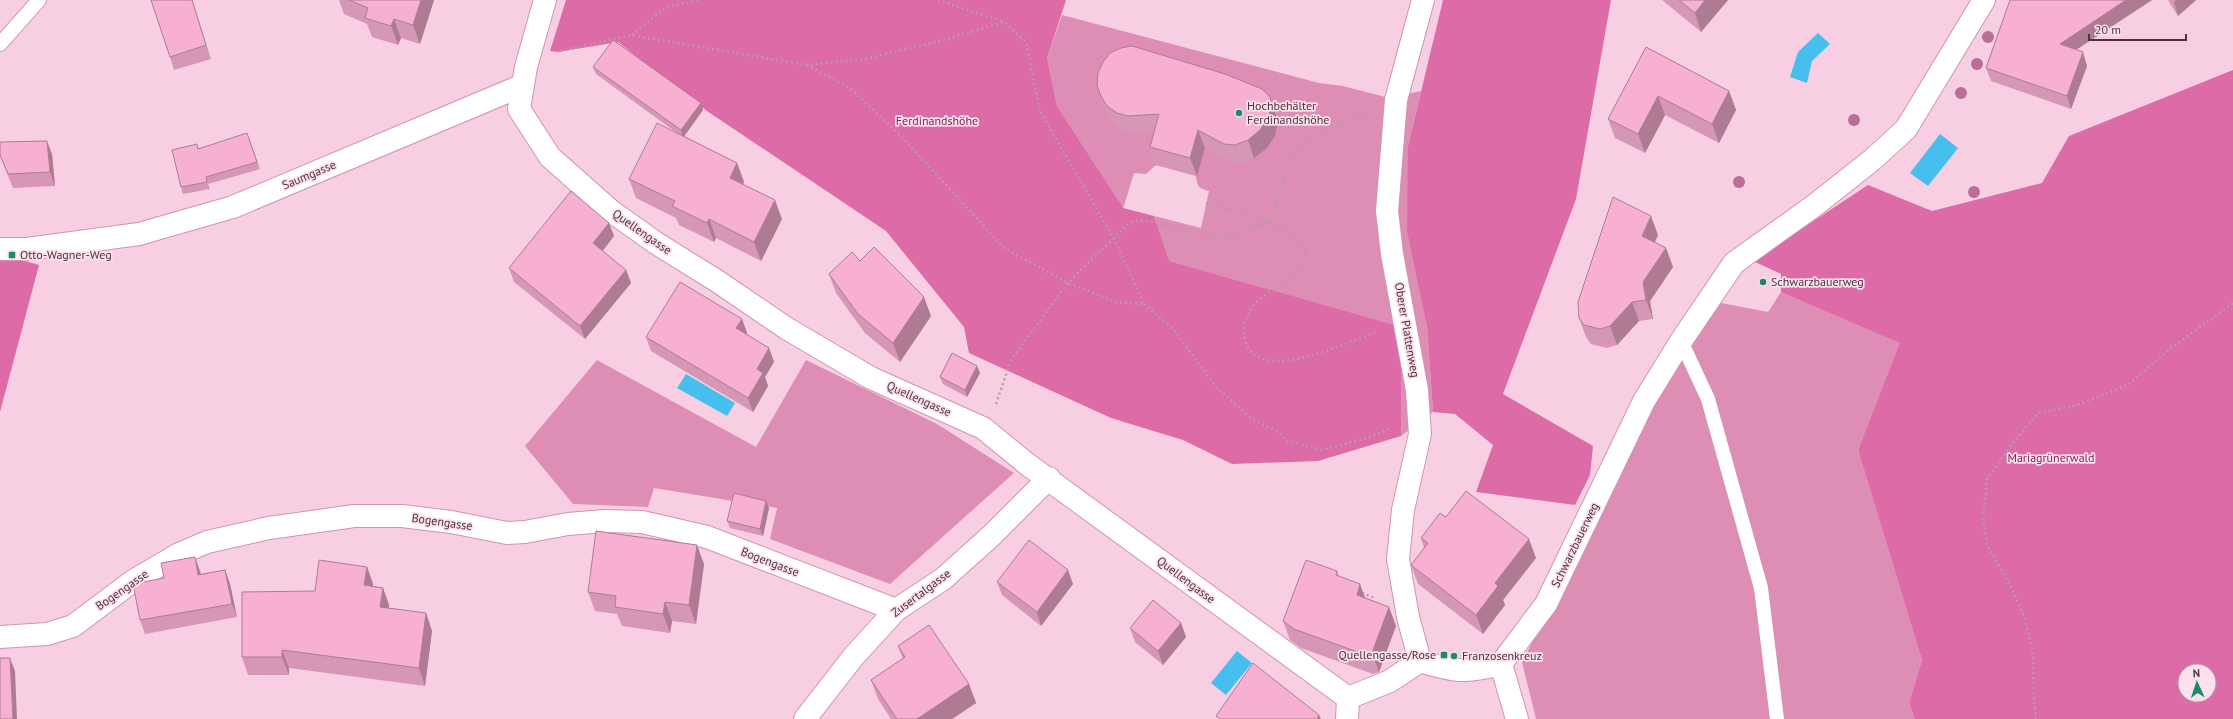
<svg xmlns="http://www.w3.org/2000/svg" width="2233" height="719" font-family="'PT Sans',sans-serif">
	<rect width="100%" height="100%" fill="#f8cfe2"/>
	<path fill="#de8eb5" d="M 1062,15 L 1319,83 L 1343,86 L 1389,98 L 1421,91 L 1408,146 L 1427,326 L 1433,412 L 1401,436 L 1402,327 L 1168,261 L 1154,216 L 1201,228 L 1209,191 C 1198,188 1197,186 1196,176 L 1156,165 L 1146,174 L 1134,173 L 1123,209 L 1057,106 L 1047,58 Z
		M 1781,292 L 1901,342 L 1858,450 L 1922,660 L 1909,703 L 1915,719 L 1536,719 L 1522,662 L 1661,390 L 1685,350 L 1721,303 L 1768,312 Z
		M 597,360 L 756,447 L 806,360 L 937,424 L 1014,473 L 890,584 L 770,539 L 777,508 L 654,488 L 648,507 L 573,504 L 525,446 Z"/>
	<path fill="#dc6ba7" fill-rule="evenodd" d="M 566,0 L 1066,0 L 1047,58 L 1057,106 L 1123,208 L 1154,216 L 1169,261 L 1402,327 L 1401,436 L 1318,461 L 1232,464 L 1183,440 L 1111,418 L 969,353 L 964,327 L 886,231 L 707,111 L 618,42 L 558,52 L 550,51 Z
		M 1443,0 L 1611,0 L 1576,199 L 1503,394 L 1593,446 L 1590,475 L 1575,505 L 1476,492 L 1493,445 L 1455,414 L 1433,412 L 1427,326 L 1407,231 L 1408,146 Z
		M 2233,70 L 2233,719 L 1915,719 L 1909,703 L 1922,660 L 1858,450 L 1900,343 L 1781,292 L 1781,274 L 1753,261 L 1868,185 L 1932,211 L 2042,183 L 2069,136 ZM 2185,671 L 2209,671 L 2209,695 L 2185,695 Z
		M 0,254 L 39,265 L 0,412 Z"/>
	<path fill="#46beee" d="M 1818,33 L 1830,44 L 1812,61 L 1807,83 L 1790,77 L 1798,52 Z
		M 1940,134 L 1958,148 L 1928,186 L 1910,173 Z
		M 686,374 L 735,403 L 727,416 L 677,388 Z
		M 1237,651 L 1252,663 L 1226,695 L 1211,683 Z"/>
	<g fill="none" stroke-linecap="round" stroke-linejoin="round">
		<g stroke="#d293b1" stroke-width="16">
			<path id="lane" d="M 0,44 L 39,0
				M 1681,341 L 1708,399 L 1761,588 L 1777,719"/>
		</g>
		<g stroke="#d293b1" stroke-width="24">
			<path id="street" d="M 545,0 L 526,67 L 519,109 L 550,157 L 611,211 L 656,243 L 717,281 L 786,328 L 871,378 L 983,428 L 1027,464 L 1348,698
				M 0,249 L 27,249 L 139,234 L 233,207 L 521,86
				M 0,637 L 47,634 L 73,626 L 133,581 L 179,554 L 207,542 L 269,528 L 354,516 L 402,516 L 451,522 L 507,533 L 525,532 L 568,524 L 605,521 L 642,522 L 707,537 L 896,610
				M 1420,661 L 1408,617 L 1398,559 L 1403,510 L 1420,434 L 1417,390 L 1392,254 L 1387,211 L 1396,100 L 1423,0
				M 1420,661 C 1456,672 1464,673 1501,664
				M 1501,664 L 1546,604 L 1644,401 L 1681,341 L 1734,263 L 1815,205 L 1872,160 L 1906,129 L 1984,0
				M 1501,664 L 1517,719
				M 1348,698 L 1390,681 L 1420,661
				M 805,719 L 854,656 L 896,610 L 943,579 L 992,535 L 1049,478
				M 1347,719 L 1348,698"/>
		</g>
		<path stroke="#bc98a9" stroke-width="2.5" stroke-dasharray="2 3" stroke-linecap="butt" d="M 938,0 L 1004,22
			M 632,35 L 666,7 L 699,0
			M 560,51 L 631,35 L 807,65 L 865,59 L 948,39 L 1004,22 L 1026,42 L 1040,111 L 1114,239 L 1144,304 L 1116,302 L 1068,283 L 1004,248 L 901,136 L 850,88 L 807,65
			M 1206,203 C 1238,212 1290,222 1306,253 C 1305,257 1305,262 1303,265 C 1294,279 1267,291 1255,304 C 1247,314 1241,327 1245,340 C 1258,388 1350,340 1377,332
			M 1144,304 L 1175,331 L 1215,386 L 1251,418 L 1278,432 L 1287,441 L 1322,450 L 1367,438 L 1392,428
			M 996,404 L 1011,360 L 1068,283 L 1130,222 L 1144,220 L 1226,239 L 1269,222 L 1297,146 L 1337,124 L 1367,112
			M 1362,593 L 1375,598
			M 2036,719 L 2034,701 L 2033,653 L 2025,619 L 2010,585 L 1987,545 L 1983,519 L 1987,479 L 2009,448 L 2038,413 L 2077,405 L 2128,385 L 2170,349 L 2233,303"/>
		<use href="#lane" stroke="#fff" stroke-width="14"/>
		<use href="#street" stroke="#fff" stroke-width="22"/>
	</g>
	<g fill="#b96e98">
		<circle cx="1988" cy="37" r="6"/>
		<circle cx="1977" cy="64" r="6"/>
		<circle cx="1961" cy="93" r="6"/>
		<circle cx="1854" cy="120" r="6"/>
		<circle cx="1739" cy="182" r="6"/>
		<circle cx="1974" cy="192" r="6"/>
	</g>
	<path fill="#d597b5" d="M 192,0 L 211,59 L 174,70 L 170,57 Z
		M 339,0 L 434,0 L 420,44 L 401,38 L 398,45 L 372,37 L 367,24 L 344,14 Z
		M 1662,0 L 1728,0 L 1701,32 Z
		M 2010,0 L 2152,0 L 2076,50 L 2087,66 L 2071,109 L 1991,81 L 1986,68 Z
		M 2168,0 L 2196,0 L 2178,16 Z
		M 1646,47 L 1729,91 L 1736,110 L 1719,143 L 1665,115 L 1645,153 L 1615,138 L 1608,119 Z
		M 593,67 L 703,110 L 684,136 L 737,163 L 744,182 L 743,184 L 782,219 L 761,261 L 716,238 L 714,242 L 679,225 L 676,218 L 636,198 L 629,179 L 677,133 L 596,74 Z
		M 1101,96 L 1276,115 L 1278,122 L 1275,136 L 1267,148 L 1254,158 L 1242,163 L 1230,162 L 1205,148 L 1197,176 L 1156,165 L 1150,147 L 1154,133 L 1135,134 L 1123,131 L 1114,124 L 1107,114 Z
		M 247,133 L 260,169 L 208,184 L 210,189 L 183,194 L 181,187 L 199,149 Z
		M 0,142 L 52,154 L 55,186 L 13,188 L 0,156 Z
		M 1658,235 L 1655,242 L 1666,248 L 1673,267 L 1650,301 L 1653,319 L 1639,321 L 1617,345 L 1607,348 L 1591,344 L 1586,337 L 1579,318 Z
		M 614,236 L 603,251 L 626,270 L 631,283 L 585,339 L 514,282 L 509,268 Z
		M 860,261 L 931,316 L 900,362 L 865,333 L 836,293 L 829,274 Z
		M 742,319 L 747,333 L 746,334 L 769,348 L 774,362 L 765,377 L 768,386 L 753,412 L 651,351 L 646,337 Z
		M 977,366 L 980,373 L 967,397 L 943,384 L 940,377 Z
		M 769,508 L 763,536 L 730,528 L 727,521 Z
		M 1446,517 L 1536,558 L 1503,600 L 1505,605 L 1483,634 L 1418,584 L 1411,565 L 1424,548 L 1421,538 Z
		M 704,564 L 696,624 L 672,621 L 670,633 L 622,626 L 617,614 L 595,611 L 588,592 Z
		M 367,567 L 373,584 L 373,586 L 383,588 L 389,605 L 389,608 L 426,613 L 432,631 L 425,686 L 289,668 L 289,675 L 248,675 L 242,657 L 315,591 Z
		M 225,570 L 230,584 L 237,617 L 145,634 L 140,620 L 164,578 L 200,571 L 201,574 Z
		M 1337,571 L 1339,576 L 1366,598 L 1389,607 L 1396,626 L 1379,672 L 1373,674 L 1301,648 L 1290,640 L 1283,621 Z
		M 997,582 L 1073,584 L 1041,626 L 1002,595 Z
		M 1181,623 L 1186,637 L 1163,665 L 1135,642 L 1130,628 Z
		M 898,646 L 969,684 L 976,703 L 952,719 L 891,719 L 878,699 L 871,680 L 903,659 Z"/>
	<path fill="#ae7b93" d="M 421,0 L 434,0 L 420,44 L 413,25 Z
		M 1705,0 L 1728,0 L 1701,32 L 1695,13 Z
		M 2126,0 L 2152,0 L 2065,57 L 2060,44 Z
		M 2176,0 L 2196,0 L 2178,16 L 2174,2 Z
		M 394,19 L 401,38 L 398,45 L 391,26 Z
		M 2083,52 L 2087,66 L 2071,109 L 2067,96 Z
		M 1729,91 L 1736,110 L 1719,143 L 1712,124 Z
		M 1658,96 L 1665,115 L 1645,153 L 1638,134 Z
		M 1270,97 L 1278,122 L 1275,136 L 1267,148 L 1254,158 L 1248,140 Z
		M 701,103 L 703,110 L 683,138 L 681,130 Z
		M 1198,130 L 1205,148 L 1197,176 L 1190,158 Z
		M 47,141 L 52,154 L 55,186 L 50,172 Z
		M 737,163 L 744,182 L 737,197 L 730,178 Z
		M 775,200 L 782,219 L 761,261 L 754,242 Z
		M 1651,216 L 1658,235 L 1649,255 L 1642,236 Z
		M 709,219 L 716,238 L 714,242 L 707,223 Z
		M 609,223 L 614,236 L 598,256 L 593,243 Z
		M 1666,248 L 1673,267 L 1650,301 L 1653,319 L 1646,300 L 1643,282 Z
		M 626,270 L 631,283 L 585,339 L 580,326 Z
		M 924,297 L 931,316 L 900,362 L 893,343 Z
		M 1632,302 L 1639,321 L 1617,345 L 1610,326 Z
		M 742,319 L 747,333 L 741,342 L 736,328 Z
		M 769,348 L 774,362 L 765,377 L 768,386 L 753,412 L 748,398 L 757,369 Z
		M 977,366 L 980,373 L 967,397 L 965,390 Z
		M 766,501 L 769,508 L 763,536 L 760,529 Z
		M 1529,539 L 1536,558 L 1503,600 L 1505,605 L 1483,634 L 1476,615 L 1495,583 Z
		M 697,545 L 704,564 L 696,624 L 689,605 Z
		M 195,557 L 200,571 L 203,588 L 198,575 Z
		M 367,567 L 373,584 L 371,603 L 364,585 Z
		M 225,570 L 230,584 L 237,617 L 232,604 Z
		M 1068,570 L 1073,584 L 1041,626 L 1037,612 Z
		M 1360,584 L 1367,603 L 1357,595 Z
		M 383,588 L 389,605 L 387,625 L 380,607 Z
		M 665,602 L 672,621 L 670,633 L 663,614 Z
		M 1389,607 L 1396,626 L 1379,672 L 1372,653 Z
		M 426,613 L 432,631 L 425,686 L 419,668 Z
		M 1181,623 L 1186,637 L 1163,665 L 1158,651 Z
		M 282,650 L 289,668 L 289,675 L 282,657 Z
		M 10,658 L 15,671 L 17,719 L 13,719 Z
		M 969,684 L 976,703 L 952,719 L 917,719 Z
		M 1319,715 L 1321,719 L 1317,719 Z"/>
	<path fill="#f8b0d2" stroke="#ae7b93" d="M 151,0 L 192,0 L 206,45 L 170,57 Z
		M 349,0 L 421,0 L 413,25 L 394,19 L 391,26 L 365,18 L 368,8 Z
		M 1679,0 L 1705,0 L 1695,13 Z
		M 2010,0 L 2126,0 L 2060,44 L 2083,52 L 2067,96 L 1986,68 Z
		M 613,40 L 701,103 L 681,130 L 593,67 Z
		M 1132,46 L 1225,74 L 1262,89 L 1270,97 L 1272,105 L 1268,118 L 1260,130 L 1248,140 L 1235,145 L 1224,144 L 1198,130 L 1190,158 L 1150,147 L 1159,114 L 1128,116 L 1117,113 L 1107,106 L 1101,96 L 1097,85 L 1098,73 L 1103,62 L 1110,53 L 1121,48 Z
		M 1646,47 L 1729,91 L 1712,124 L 1658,96 L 1638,134 L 1608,119 Z
		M 657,123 L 737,163 L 730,178 L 775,200 L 754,242 L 709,219 L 707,223 L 672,206 L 675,201 L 629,179 Z
		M 247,133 L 257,162 L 206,177 L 207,182 L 181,187 L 172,150 L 197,144 L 198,149 Z
		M 47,141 L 50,172 L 8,174 L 0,155 L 0,142 Z
		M 571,191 L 609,223 L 593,243 L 626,270 L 580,326 L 509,268 Z
		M 1613,197 L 1651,216 L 1642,236 L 1666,248 L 1643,282 L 1646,300 L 1632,302 L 1610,326 L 1600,329 L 1584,325 L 1579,318 L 1578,302 Z
		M 874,247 L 924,297 L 893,343 L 858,314 L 829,274 L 852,252 L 860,261 Z
		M 680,282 L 742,319 L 736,328 L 769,348 L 757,369 L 763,373 L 748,398 L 646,337 Z
		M 952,353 L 977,366 L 965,390 L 940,377 Z
		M 1466,491 L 1529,539 L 1495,583 L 1498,586 L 1476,615 L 1411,565 L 1428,543 L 1421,538 L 1440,513 L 1446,517 Z
		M 734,493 L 766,501 L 760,529 L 727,521 Z
		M 596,531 L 697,545 L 689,605 L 665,602 L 663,614 L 615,607 L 616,596 L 588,592 Z
		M 1029,540 L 1068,570 L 1037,612 L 997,582 Z
		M 195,557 L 198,575 L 225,570 L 232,604 L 140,620 L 133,584 L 164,578 L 161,563 Z
		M 319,560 L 367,567 L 364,585 L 383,588 L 380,607 L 426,613 L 419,668 L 282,650 L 282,657 L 242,657 L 242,592 L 315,591 Z
		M 1306,560 L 1337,571 L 1336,575 L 1360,584 L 1357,595 L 1389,607 L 1372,653 L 1366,655 L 1294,629 L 1283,621 Z
		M 1153,600 L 1181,623 L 1158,651 L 1130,628 Z
		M 929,625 L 969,684 L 917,719 L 897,719 L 871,680 L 905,657 L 898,646 Z
		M 0,658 L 10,658 L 13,719 L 0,719 Z
		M 1253,663 L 1319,715 L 1317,719 L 1220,719 L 1216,716 Z"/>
	<g fill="#188b6c" stroke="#fce1ed" stroke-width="1.5">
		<circle cx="1239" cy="113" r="4"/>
		<rect x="8" y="251" width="8" height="8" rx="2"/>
		<circle cx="1763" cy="282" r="4"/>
		<rect x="1440" y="651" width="8" height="8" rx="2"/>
		<circle cx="1454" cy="656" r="4"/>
	</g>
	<g text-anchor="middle" stroke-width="3.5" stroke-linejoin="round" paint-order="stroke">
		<g font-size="12" fill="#4d323f" stroke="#fce1ed" text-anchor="start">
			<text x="1247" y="110">Hochbehälter<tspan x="1247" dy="14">Ferdinandshöhe</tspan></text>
			<text x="20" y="259">Otto-Wagner-Weg</text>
			<text x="1771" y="286">Schwarzbauerweg</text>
			<text x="1436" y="659" text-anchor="end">Quellengasse/Rose</text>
			<text x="1462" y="660">Franzosenkreuz</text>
		</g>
		<g font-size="12" fill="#851f5b" stroke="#fce1ed">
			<text x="937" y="125">Ferdinandshöhe</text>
			<text x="2051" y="462">Mariagrünerwald</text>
		</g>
		<g font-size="12" fill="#4d323f" stroke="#fce1ed">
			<text transform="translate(309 175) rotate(-23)" y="4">Saumgasse</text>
			<text transform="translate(642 232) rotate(35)" y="4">Quellengasse</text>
			<text transform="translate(1407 330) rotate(80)" y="4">Oberer Plattenweg</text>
			<text transform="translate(919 399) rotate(24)" y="4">Quellengasse</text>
			<text transform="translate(442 522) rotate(8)" y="4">Bogengasse</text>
			<text transform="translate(1575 545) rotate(-64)" y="4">Schwarzbauerweg</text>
			<text transform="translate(770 562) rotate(21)" y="4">Bogengasse</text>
			<text transform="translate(1186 580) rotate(37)" y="4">Quellengasse</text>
			<text transform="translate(122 590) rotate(-35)" y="4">Bogengasse</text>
			<text transform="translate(921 593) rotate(-37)" y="4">Zusertalgasse</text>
		</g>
	</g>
	<g transform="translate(2197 683) rotate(357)"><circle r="19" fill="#fce1ed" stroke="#b69ba7"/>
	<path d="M0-3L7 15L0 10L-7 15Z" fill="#188b6c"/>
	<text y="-6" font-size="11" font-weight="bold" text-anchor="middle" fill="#4d323f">N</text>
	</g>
	<path d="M2089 34v6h97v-6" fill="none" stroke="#4d323f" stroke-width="2"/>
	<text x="2095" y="34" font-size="12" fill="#4d323f" stroke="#fce1ed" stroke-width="3" paint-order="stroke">20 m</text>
</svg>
